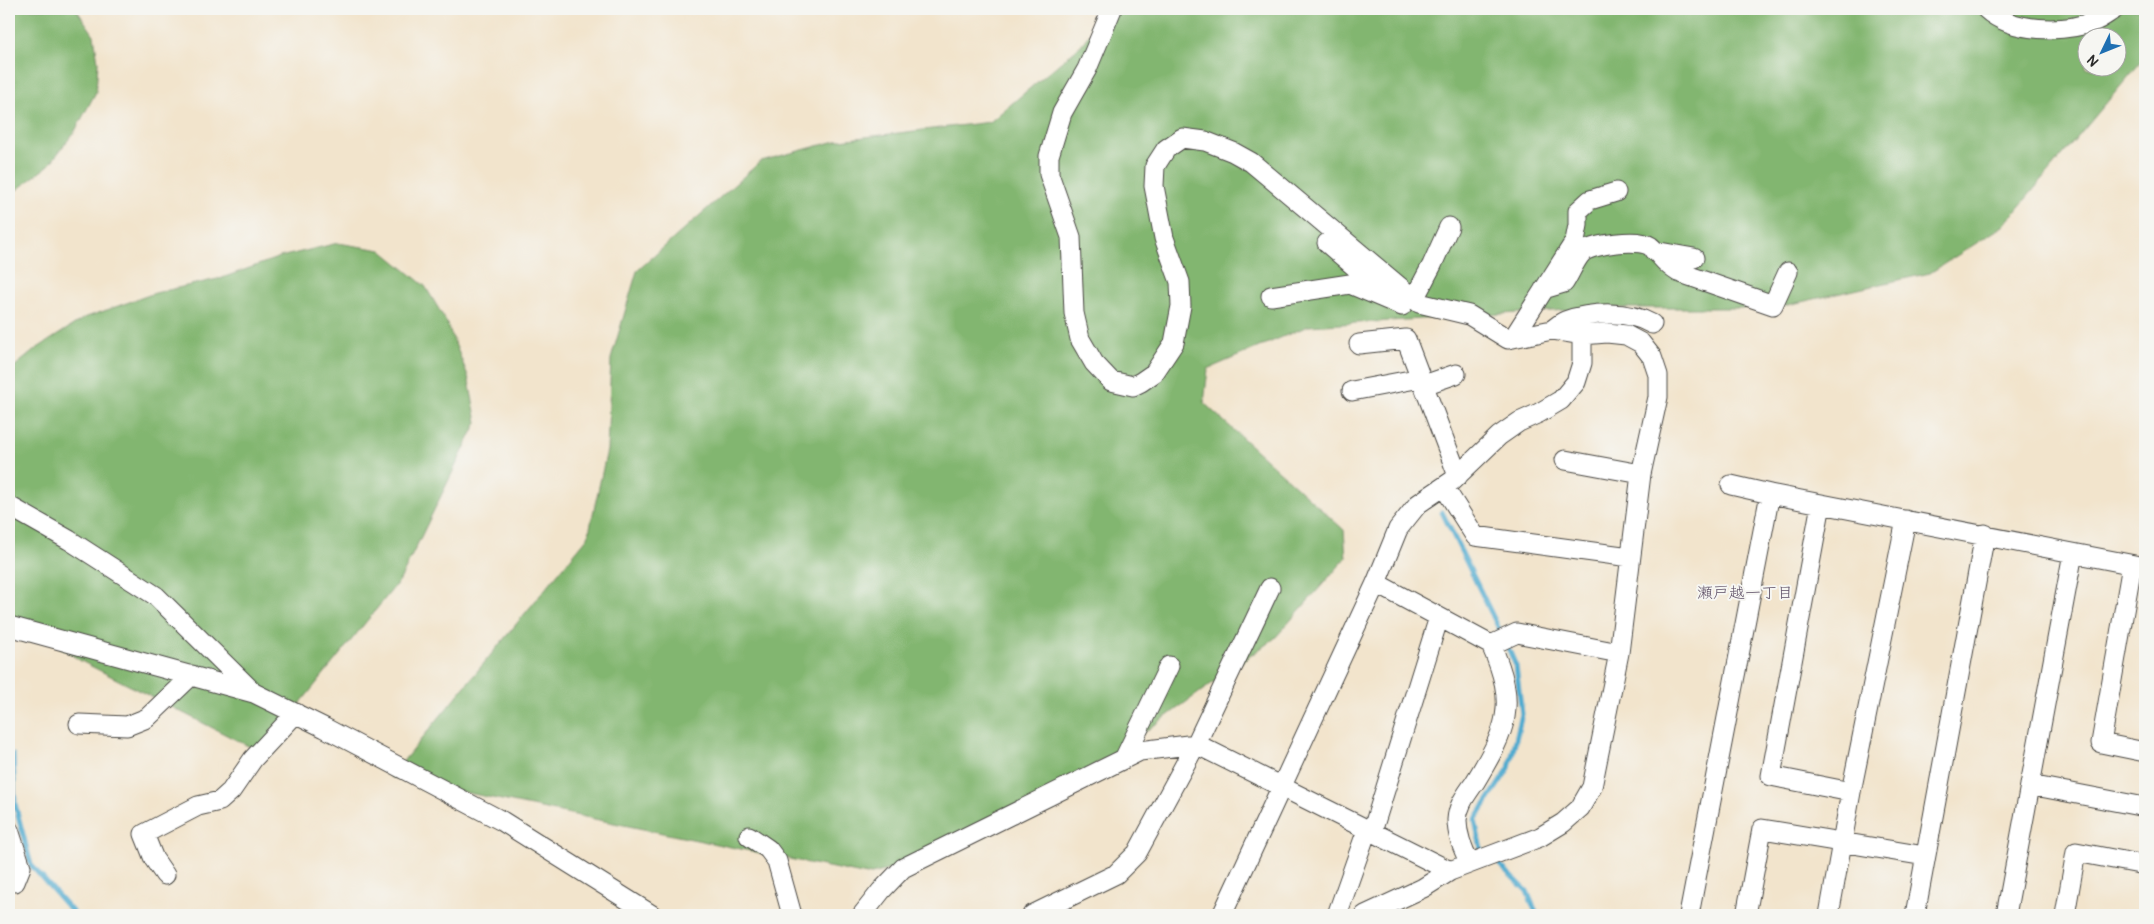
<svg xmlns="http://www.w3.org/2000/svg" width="2154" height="924" font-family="Pangolin,'Klee One',sans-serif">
	<rect width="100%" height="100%" fill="#f6f6f2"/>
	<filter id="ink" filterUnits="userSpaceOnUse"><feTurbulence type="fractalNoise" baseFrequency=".02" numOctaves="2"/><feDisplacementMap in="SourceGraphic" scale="10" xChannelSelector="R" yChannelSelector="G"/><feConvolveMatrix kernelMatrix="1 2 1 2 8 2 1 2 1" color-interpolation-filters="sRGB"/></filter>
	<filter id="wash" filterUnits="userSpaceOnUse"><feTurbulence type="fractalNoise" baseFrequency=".0096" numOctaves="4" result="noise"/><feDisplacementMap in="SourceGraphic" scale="20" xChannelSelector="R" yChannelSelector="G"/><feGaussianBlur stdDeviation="1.12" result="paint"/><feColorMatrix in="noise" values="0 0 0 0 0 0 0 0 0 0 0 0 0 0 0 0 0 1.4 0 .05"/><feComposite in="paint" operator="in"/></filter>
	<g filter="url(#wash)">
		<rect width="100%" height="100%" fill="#f2e4cc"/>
		<path fill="#82b670" stroke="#56704e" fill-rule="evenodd" d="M 9,9 L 76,9 L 94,35 L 98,62 L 96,92 L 75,131 L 49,165 L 9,196 Z
			M 1109,9 L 2145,9 L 2145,57 L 2003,226 L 1930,273 L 1774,308 L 1600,308 L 1308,326 L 1208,369 L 1204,403 L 1344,530 L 1346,558 L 1275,638 L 1124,747 L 939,858 L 867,875 L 390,777 L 588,537 L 607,450 L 611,359 L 637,271 L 761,161 L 840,140 L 990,122 L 1081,45 ZM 2086,38 L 2116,38 L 2116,68 L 2086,68 Z
			M 338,243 L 381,250 L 425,286 L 446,321 L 468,376 L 477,422 L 400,580 L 294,711 L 258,751 L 81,661 L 9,613 L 9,371 L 36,349 L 84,318 L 155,293 L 222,278 L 280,257 Z"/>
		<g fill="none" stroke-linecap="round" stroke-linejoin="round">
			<path stroke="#51abcf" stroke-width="5" d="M 1442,512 L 1502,635
				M 13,755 L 15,804 L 31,865 L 75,915
				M 1481,849 L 1475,820 L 1509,768 L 1522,714 L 1516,666 L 1506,643
				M 1500,865 L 1527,891 L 1537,915"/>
		</g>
	</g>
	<g filter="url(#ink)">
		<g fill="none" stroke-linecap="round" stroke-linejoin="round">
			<g stroke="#494743" stroke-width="21">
				<path id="minor" d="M 1112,9 L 1087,69 L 1062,113 L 1049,156 L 1049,174 L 1071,237 L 1074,313 L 1080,339 L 1094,363 L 1111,381 L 1133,386 L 1141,382 L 1154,373 L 1174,343 L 1181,306 L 1180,282 L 1164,238 L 1154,186 L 1155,166 L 1166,149 L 1182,138 L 1205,141 L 1233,152 L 1251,162 L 1419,303 L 1469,315 L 1508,339 L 1552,330 L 1582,335 L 1607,333 L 1626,335 L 1641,343 L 1652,357 L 1658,375 L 1658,397 L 1641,474 L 1619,653 L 1592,787 L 1580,808 L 1563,823 L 1540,837 L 1450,871 L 1423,888 L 1365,915
					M 1986,9 C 2012,33 2064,33 2095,21 C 2102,18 2108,13 2115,9
					M 1327,243 L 1383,291
					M 1654,251 L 1694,258
					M 1544,289 L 1564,283 C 1570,274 1575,260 1582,253 C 1592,244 1639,238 1650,246 C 1661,255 1663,263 1678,272 L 1773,305 L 1788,272
					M 1271,296 L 1350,284 L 1402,306
					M 1414,299 L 1432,265 L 1449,227
					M 1552,330 C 1556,327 1560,323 1565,321 C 1591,312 1628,310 1652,324
					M 1513,338 L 1575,241 L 1578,225 L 1578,211 L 1590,200 L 1616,192
					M 1359,344 L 1406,339 L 1458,476
					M 1424,385 L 1456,374
					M 1352,391 L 1421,378
					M 1565,460 L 1641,474
					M 1731,485 L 1770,494
					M 1444,487 L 1475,536 L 1630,557
					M 1821,504 L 1771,776 L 1851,792
					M 9,506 L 69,540 L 156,596 L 251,690
					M 2132,565 L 2101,743 L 2145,752
					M 1376,583 L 1491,645 L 1517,633 L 1619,653
					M 9,626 L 254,693 L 325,728 L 502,821 L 652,915
					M 79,724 L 127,726 L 147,718 L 192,675
					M 1124,759 L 1169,666
					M 2030,785 L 2145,807
					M 9,830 L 21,867 L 15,882
					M 1372,832 L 1439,617
					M 749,836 L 768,849 L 777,861 L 792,915
					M 1470,863 C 1463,850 1457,835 1457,820 C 1458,804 1467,794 1475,782 C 1507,729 1518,705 1491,645
					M 165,875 L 154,859 L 144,834 L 198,806 L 220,801 L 231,791 L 253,759 L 296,713
					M 862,915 L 881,891 L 903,868 L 1140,751 L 1196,744 L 1450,871
					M 1032,915 L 1116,874 L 1137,853 L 1196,744 L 1270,588
					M 1222,915 L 1376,583 L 1398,529 L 1418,504 L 1452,481 L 1499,436 L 1519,422 L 1539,413 L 1561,400 L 1576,382 L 1582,363 L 1582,335
					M 1337,915 L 1367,830
					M 1689,915 L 1770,494 L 2145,567
					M 1746,915 L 1762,829 L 1925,856
					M 1829,915 L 1851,792 L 1906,520
					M 1915,915 L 1985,534
					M 2006,915 L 2073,553
					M 2065,915 L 2076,852 L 2145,865"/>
			</g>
			<use href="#minor" stroke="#fff" stroke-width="19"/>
		</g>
	</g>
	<g text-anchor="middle" stroke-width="4" stroke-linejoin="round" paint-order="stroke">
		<g font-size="16" fill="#605268" stroke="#f6f6f2">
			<text x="1745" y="598">瀬戸越一丁目</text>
		</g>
	</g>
	<rect width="2154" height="924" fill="none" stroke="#f6f6f2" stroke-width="30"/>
	<g transform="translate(2102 52) rotate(227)"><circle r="24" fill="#f6f6f2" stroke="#a5a5a2"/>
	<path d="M0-4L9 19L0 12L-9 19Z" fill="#1f6fb2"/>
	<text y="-8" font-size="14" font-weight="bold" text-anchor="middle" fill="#2b2b2b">N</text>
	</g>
</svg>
